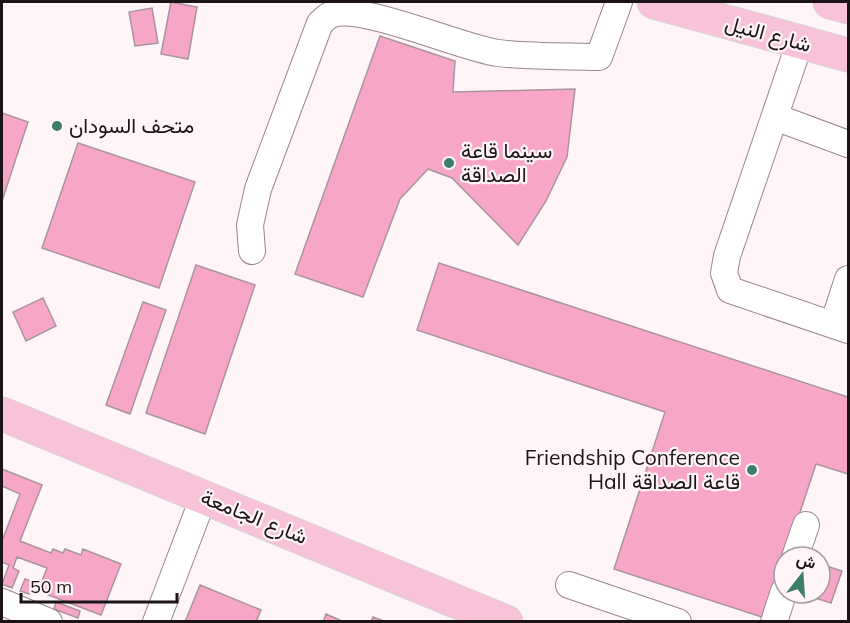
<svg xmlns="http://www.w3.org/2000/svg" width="850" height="623" font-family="Mulish,Vazirmatn,sans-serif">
	<rect width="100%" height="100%" fill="#fff5f8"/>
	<path fill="#f8a6c8" stroke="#aa949c" stroke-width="1.5" d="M 171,2 L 197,7 L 188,59 L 161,54 Z
		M 152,8 L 158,43 L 135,46 L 129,12 Z
		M 380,36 L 455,61 L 453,92 L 575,89 L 567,157 L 546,201 L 518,245 L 452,178 L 428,169 L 400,199 L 363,297 L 295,274 Z
		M 2,113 L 28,122 L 2,201 Z
		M 78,143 L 195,182 L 159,288 L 42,248 Z
		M 439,263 L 848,397 L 848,474 L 816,464 L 765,618 L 614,569 L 665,412 L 417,330 Z
		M 196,265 L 255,285 L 205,434 L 146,413 Z
		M 43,298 L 56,326 L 26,341 L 13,312 Z
		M 143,302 L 166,310 L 130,414 L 106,405 Z
		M 2,469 L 42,485 L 20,541 L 51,553 L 53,549 L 63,553 L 65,549 L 81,555 L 83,549 L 121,564 L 101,615 L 38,591 L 47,568 L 17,557 L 13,568 L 19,571 L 12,588 L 2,584 L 9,565 L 2,562 L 2,541 L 20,494 L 2,486 Z
		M 820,564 L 842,571 L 831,603 L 809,596 L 810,593 L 820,593 Z
		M 25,579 L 34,582 L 29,594 L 20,591 Z
		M 200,585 L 261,610 L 256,622 L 185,622 Z
		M 56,602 L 80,611 L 78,618 L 54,609 Z
		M 326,614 L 344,622 L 323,622 Z
		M 373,617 L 386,622 L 371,622 Z"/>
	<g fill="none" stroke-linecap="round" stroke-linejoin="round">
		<g stroke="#9a858d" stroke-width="28">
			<path id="minor" d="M 800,42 L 727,256 L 724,273 L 730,290 L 848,330
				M 775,117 L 848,144
				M 252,251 L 250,225 L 258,189 L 320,23 C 323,21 327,16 330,15 C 359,2 461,48 498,53 C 531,57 566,56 599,57 L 619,2
				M 833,325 L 848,279
				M 795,557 L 806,525
				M 569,585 L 678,622
				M 2,602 L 49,622
				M 156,622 L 204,496
				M 774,622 L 784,591"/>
		</g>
		<g stroke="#d6d5d5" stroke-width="35">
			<path id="major" d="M 654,2 L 848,55
				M 830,2 L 848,7
				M 2,414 L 506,622"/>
		</g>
		<use href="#minor" stroke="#fff" stroke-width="26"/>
		<use href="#major" stroke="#f8c2d9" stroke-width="33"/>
	</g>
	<g fill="#3d7d6b" stroke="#fff5f8" stroke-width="2">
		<circle cx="57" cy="126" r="6"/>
		<circle cx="449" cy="163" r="6"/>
		<circle cx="752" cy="470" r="6"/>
	</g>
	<g text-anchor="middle" stroke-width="4.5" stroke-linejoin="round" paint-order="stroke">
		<g font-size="21" fill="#1b1316" stroke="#fff5f8">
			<text transform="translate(768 34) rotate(15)" y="7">شارع النيل</text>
			<text transform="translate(254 517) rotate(22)" y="7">شارع الجامعة</text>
		</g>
		<g font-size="21" fill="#1b1316" stroke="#fff5f8" text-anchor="start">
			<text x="69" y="133">متحف السودان</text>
			<text x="461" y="158">سينما قاعة<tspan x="461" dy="24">الصداقة</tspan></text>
			<text x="740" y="465" text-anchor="end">Friendship Conference<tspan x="740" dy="24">Hall قاعة الصداقة</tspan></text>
		</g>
	</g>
	<rect width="850" height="623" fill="none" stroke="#1b1316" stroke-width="6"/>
	<g transform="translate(802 575) rotate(17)"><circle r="28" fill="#fff5f8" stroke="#a49b9e" stroke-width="1.5"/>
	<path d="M0-4.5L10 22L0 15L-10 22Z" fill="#3d7d6b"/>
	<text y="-9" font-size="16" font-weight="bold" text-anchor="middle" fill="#1b1316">ش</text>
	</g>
	<path d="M21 593v9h156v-9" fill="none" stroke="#1b1316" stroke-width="3"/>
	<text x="30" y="593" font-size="18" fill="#1b1316" stroke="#fff5f8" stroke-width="4.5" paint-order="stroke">50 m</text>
</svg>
